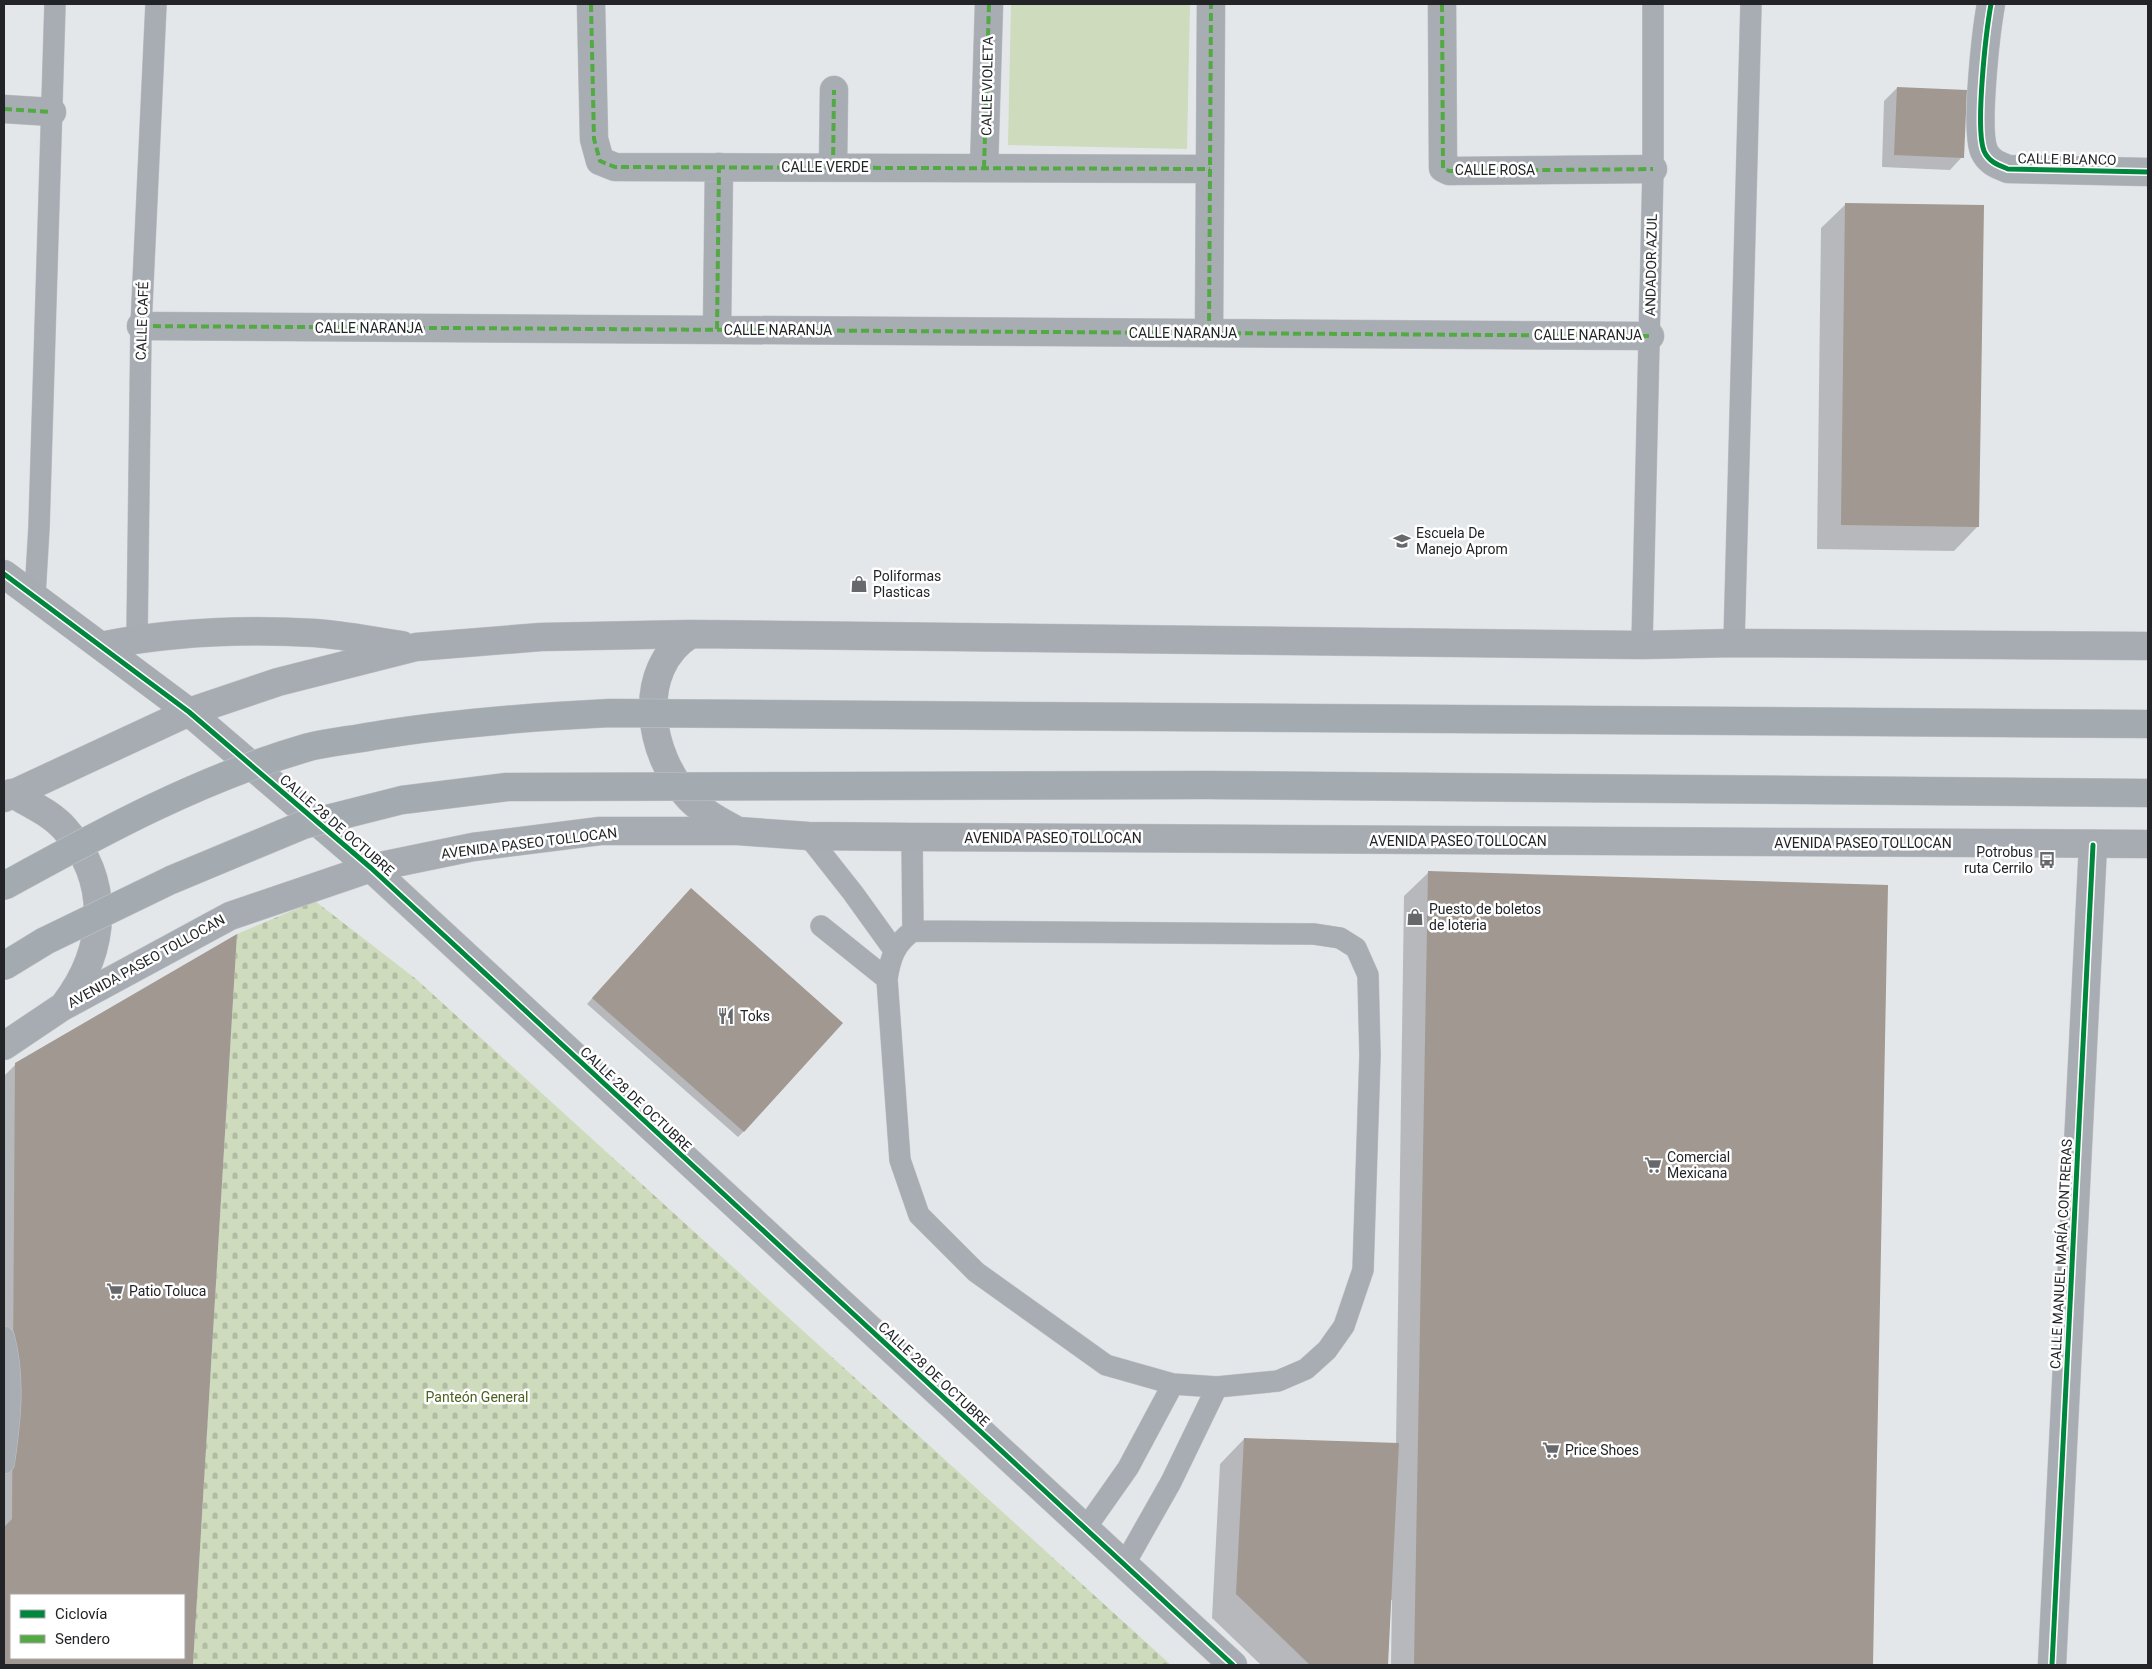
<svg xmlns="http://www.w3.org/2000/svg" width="2152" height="1669" font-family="Roboto,sans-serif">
	<defs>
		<pattern id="cemetery-stones" width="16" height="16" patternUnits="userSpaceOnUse" patternTransform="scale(1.25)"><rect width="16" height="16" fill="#cedbbc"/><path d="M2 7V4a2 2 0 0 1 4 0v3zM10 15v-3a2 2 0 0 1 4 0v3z" fill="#b1bca2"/></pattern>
	</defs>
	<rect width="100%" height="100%" fill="#e4e7ea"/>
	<path fill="url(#cemetery-stones)" d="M 315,901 L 416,979 L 1171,1665 L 193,1665 L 237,934 Z"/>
	<path fill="#cedbbc" d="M 1011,4 L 1190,4 L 1187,149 L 1008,145 Z"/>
	<path fill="#0003" fill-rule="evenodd" d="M 1897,88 L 1962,157 L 1950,170 L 1882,167 L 1884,101 Z
		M 1846,204 L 1978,526 L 1954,551 L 1817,549 L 1821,228 Z
		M 1429,872 L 1886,887 L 1872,1665 L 1391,1665 L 1392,1600 L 1390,1600 L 1387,1665 L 1261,1665 L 1212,1618 L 1220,1464 L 1244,1439 L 1396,1444 L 1404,896 Z
		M 685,895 L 744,1131 L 738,1137 L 587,1004 Z
		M 236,936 L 192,1665 L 4,1665 L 4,1076 L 16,1064 ZM 11,1595 L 184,1595 L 184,1658 L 11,1658 Z"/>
	<path fill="#a09891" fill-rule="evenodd" d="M 1897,87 L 1967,90 L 1964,158 L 1894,155 Z
		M 1845,203 L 1984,205 L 1979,527 L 1841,525 Z
		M 1428,871 L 1888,885 L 1873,1665 L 1414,1665 Z
		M 691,888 L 843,1023 L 744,1132 L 592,998 Z
		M 237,934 L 193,1665 L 4,1665 L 4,1527 L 12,1519 L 15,1063 ZM 11,1595 L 184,1595 L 184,1658 L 11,1658 Z
		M 1244,1438 L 1399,1443 L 1388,1665 L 1310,1665 L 1236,1594 Z"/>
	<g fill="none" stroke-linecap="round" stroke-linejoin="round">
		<g stroke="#c2c4c6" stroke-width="22">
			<path id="lane" d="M 35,595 L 39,527 L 55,4
				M 137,638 L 141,326 L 156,4
				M 1734,643 L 1751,4
				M 1642,645 L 1653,169 L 1653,4
				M 808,836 L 853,893 L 894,950
				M 912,837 L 913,931
				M 821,926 L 887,979
				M 913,931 L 1314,934 L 1340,938 L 1356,948 L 1368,975 L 1370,1055 L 1363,1270 L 1344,1326 L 1327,1350 L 1306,1369 L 1278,1381 L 1217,1387 L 1173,1384 L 1106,1365 L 976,1272 L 919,1215 L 900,1160 L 887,979 C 890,959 895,943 913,931 Z
				M 4,1337 C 15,1378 10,1422 4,1463
				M 1085,1529 L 1128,1468 L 1173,1384
				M 1124,1565 L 1171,1482 L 1217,1387"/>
		</g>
		<g stroke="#c2c4c6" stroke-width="29">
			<path id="street" d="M 591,4 L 594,139 L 600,161 L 615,167 L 1210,169
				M 1442,4 L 1443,168 L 1449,171 L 1653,169
				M 1991,4 C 1986,32 1975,128 1984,151 C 1989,162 1998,165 2008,169 L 2148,172
				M 4,109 L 52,112
				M 833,167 L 834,90
				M 984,168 L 989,4
				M 141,326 L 1650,336
				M 717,329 L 719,167
				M 1209,333 L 1211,4
				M 371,868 L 1233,1665
				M 2052,1665 L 2093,845"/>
		</g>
		<g stroke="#c2c4c6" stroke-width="29">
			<path id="secondary" d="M 4,574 L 189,712 L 371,868
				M 691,634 C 634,669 648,756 690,799 C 704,813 721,822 738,831
				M 101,646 C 170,632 244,629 315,633 C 344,635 373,641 402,645
				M 11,793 C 30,804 51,813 65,829 C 112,882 106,950 65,1004
				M 4,798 L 189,712 L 278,682 L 416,647 L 541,637 L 691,634 L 1642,645 L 1734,643 L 2148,646
				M 4,1046 L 62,1007 L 230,916 L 371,868 L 473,847 L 600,831 L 738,831 L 808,836 L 912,837 L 2148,844"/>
		</g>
		<use href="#lane" stroke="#a8adb4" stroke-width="21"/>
		<use href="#street" stroke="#a8adb4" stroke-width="28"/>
		<use href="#secondary" stroke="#a7acb3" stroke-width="28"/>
		<g stroke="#c2c4c6" stroke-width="29" stroke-linecap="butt">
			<path id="highway-bridge" d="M 4,886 C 102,832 201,778 309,747 C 330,742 352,740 373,736 C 451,723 530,717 610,713 L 2148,724
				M 4,966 L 45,941 L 171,880 L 303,825 L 402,800 L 507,787 L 1206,785 L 2148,793"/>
		</g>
		<use href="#highway-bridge" stroke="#a3abb1" stroke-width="28"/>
		<path stroke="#53aa44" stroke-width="4" stroke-dasharray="8 4" stroke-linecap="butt" d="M 591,4 L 594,139 L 600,161 L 615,167 L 1210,169
			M 1442,4 L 1443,168 L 1449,171 L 1653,169
			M 4,109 L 52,112
			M 833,167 L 834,90
			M 984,168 L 989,4
			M 141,326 L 1650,336
			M 717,329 L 719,167
			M 1209,333 L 1211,4"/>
		<g stroke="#fff" stroke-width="8">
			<path id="cycleway" d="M 1991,4 C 1986,32 1975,128 1984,151 C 1989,162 1998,165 2008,169 L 2148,172
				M 4,574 L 189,712 L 371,868 L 1233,1665
				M 2052,1665 L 2093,845"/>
		</g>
		<use href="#cycleway" stroke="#00873e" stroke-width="5"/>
	</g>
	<defs>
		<g id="school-bare" transform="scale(1.35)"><path d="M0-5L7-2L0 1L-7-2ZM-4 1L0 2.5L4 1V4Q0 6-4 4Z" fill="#66686b" stroke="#fff" stroke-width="2.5" paint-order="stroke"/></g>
		<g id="shop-bare" transform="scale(1.35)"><path d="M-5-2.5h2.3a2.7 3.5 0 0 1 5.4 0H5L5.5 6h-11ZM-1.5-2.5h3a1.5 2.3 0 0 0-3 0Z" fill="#66686b" stroke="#fff" stroke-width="2.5" paint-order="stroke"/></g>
		<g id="bus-bare" transform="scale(1.35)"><path d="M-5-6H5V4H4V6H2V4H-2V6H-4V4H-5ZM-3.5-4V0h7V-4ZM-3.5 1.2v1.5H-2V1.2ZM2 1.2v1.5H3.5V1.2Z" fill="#66686b" stroke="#fff" stroke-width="2.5" paint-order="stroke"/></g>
		<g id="restaurant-bare" transform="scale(1.35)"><path d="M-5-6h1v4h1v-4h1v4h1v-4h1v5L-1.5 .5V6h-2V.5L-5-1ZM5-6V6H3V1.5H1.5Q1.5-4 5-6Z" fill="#66686b" stroke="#fff" stroke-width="2.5" paint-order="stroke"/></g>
		<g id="supermarket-bare" transform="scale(1.35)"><path d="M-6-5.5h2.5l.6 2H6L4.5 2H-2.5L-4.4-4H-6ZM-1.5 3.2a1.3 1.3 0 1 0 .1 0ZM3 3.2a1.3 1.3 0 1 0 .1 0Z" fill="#66686b" stroke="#fff" stroke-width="2.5" paint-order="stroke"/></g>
	</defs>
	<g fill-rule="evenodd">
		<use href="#school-bare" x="1402" y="541"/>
		<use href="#shop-bare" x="859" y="584"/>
		<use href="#bus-bare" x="2047" y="860"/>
		<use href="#shop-bare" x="1415" y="917"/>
		<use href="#restaurant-bare" x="726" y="1016"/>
		<use href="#supermarket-bare" x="1653" y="1165"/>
		<use href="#supermarket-bare" x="115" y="1291"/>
		<use href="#supermarket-bare" x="1551" y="1450"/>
	</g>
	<g text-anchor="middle" stroke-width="5" stroke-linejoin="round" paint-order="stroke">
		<g font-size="14" fill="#222427" stroke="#fff">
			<text transform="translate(987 86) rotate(-89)" y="5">CALLE VIOLETA</text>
			<text transform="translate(2067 159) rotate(1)" y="5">CALLE BLANCO</text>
			<text x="825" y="172">CALLE VERDE</text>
			<text x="1495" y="175">CALLE ROSA</text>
			<text transform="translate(1651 265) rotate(-89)" y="5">ANDADOR AZUL</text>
			<text transform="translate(142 321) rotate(-88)" y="5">CALLE CAFÉ</text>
			<text x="369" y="333">CALLE NARANJA</text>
			<text x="778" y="335">CALLE NARANJA</text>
			<text x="1183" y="338">CALLE NARANJA</text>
			<text x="1588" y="340">CALLE NARANJA</text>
			<text transform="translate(337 825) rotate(41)" y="5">CALLE 28 DE OCTUBRE</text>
			<text x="1053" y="843">AVENIDA PASEO TOLLOCAN</text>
			<text x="1458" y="846">AVENIDA PASEO TOLLOCAN</text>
			<text transform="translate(529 843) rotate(-7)" y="5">AVENIDA PASEO TOLLOCAN</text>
			<text x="1863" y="848">AVENIDA PASEO TOLLOCAN</text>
			<text transform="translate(146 961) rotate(-29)" y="5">AVENIDA PASEO TOLLOCAN</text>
			<text transform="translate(636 1099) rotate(43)" y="5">CALLE 28 DE OCTUBRE</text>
			<text transform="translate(2061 1254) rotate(-87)" y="5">CALLE MANUEL MARÍA CONTRERAS</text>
			<text transform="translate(934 1374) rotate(43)" y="5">CALLE 28 DE OCTUBRE</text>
		</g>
		<g font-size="14" fill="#222427" stroke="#fff" text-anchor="start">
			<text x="1416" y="538">Escuela De<tspan x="1416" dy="16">Manejo Aprom</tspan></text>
			<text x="873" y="581">Poliformas<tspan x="873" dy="16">Plasticas</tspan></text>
			<text x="2033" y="857" text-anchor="end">Potrobus<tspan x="2033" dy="16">ruta Cerrilo</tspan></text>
			<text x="1429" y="914">Puesto de boletos<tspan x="1429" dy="16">de loteria</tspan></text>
			<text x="740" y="1021">Toks</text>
			<text x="1667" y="1162">Comercial<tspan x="1667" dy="16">Mexicana</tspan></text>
			<text x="129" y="1296">Patio Toluca</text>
			<text x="1565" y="1455">Price Shoes</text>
		</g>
		<g font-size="14" fill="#4c601f" stroke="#fff">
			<text x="477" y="1402">Panteón General</text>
		</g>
	</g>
	<rect width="2152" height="1669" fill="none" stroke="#222427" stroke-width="10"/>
	<rect x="10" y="1594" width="175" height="65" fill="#ffffff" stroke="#a7a7a9"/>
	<rect x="20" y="1610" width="25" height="8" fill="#00873e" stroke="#a7a7a9"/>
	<text x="55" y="1619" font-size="15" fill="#222427">Ciclovía</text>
	<rect x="20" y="1635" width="25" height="8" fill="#53aa44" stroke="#a7a7a9"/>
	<text x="55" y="1644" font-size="15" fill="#222427">Sendero</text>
</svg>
